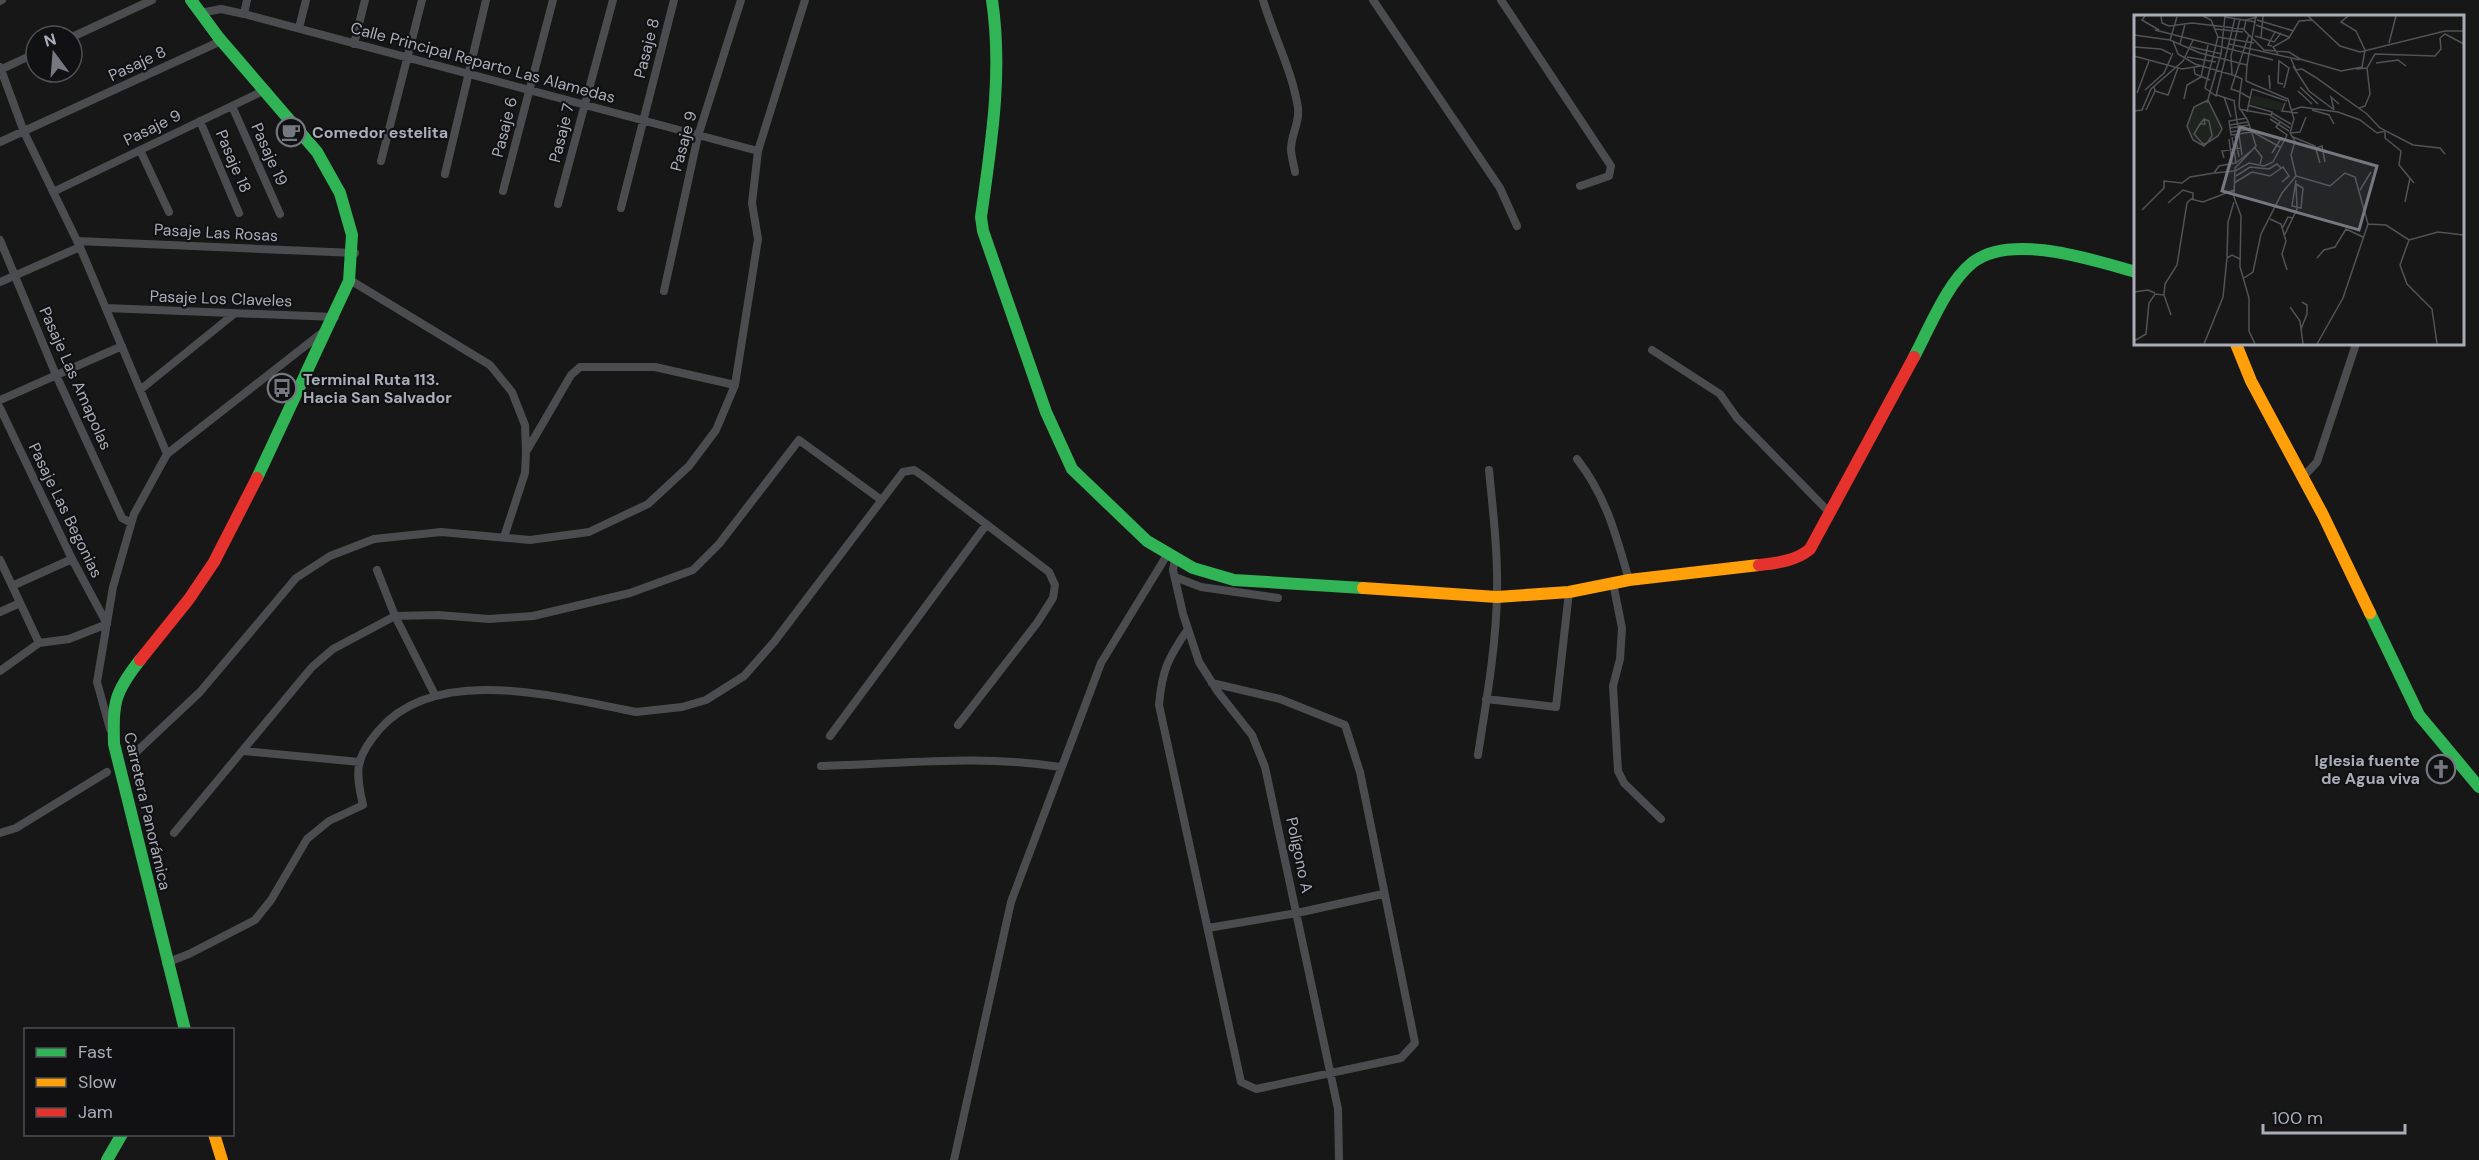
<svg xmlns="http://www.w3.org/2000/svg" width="2479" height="1160" font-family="'DM Sans',sans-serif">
	<rect width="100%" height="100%" fill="#171717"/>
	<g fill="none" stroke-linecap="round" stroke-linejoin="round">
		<path stroke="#4b4c50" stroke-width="8" d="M 1263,0 C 1274,37 1292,70 1298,108 C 1300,123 1291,134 1291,149 C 1291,156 1294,165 1295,172
			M 1373,0 L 1500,188 L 1517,226
			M 1501,0 L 1611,166 L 1609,176 L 1580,186
			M 0,1 L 2,0
			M 200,13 L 221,9 L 244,14 L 758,151
			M 244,14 L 247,0
			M 299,28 L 306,0
			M 72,37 L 152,0
			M 354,44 L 365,0
			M 0,67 L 24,132 L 80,247 L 167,454
			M 0,70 L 36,53
			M 232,106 L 280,214
			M 200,121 L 239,213
			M 0,142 L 221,41
			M 140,150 L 169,212
			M 381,161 L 422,0
			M 445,174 L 486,0
			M 503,191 L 553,0
			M 53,192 L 265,90
			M 558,204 L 613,0
			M 621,208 L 674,0
			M 0,240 L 56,375 L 122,518 L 131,523
			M 77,241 L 355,253
			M 350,280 L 490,365 L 512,392 L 525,425 L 526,452 L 525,473 L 504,537
			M 0,282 L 80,247
			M 664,291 L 698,136 L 741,0
			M 106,308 L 335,317
			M 1652,350 L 1720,394 L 1737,418 L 1829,512
			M 140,390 L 234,314
			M 0,400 L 122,346
			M 0,408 L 72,559 L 107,624 L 69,639 L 39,643 L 0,671
			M 526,452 L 571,375 L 580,367 L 655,367 L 735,385
			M 1577,459 C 1606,496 1616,535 1629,580
			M 2303,477 L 2317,462 L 2356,344
			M 1175,559 L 1173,570 L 1183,614 L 1199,662 L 1218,692 L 1252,735 L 1265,767 L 1338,1109 L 1339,1160
			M 0,560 L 39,643
			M 377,570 L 395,616 L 435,695
			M 1175,577 L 1201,587 L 1278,598
			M 1613,583 L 1622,628 L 1620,659 L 1613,686 L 1618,771 L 1624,783 L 1661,819
			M 12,586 L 72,559
			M 0,612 L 20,603
			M 1188,629 C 1168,658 1162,670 1159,705 L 1241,1082 L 1256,1089 L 1401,1058 L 1415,1043 L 1360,772 L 1345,725 L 1280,699 L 1212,683
			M 1486,699 L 1556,707 L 1569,592
			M 110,729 L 97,682 L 113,587 L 134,514 L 167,454 L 323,332
			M 830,736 L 986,525
			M 244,751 L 360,762
			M 133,755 L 200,692 L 296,578 L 330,556 L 374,539 L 441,532 L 530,540 L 589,532 L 648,504 L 689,466 L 716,430 L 735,385 L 758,239 L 752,203 L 758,151 L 805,0
			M 1478,755 C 1486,702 1496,648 1497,594 C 1498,553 1493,511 1489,470
			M 821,766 C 903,764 978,754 1060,767
			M 0,833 L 16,828 L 107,772
			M 174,833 L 312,667 L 333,649 L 395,616 L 438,615 L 489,619 L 533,616 L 630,593 L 693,570 L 719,544 L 799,440 L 880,499
			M 1208,928 L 1297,913 L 1383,894
			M 166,963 L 189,954 L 255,920 L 271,900 L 307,839 L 329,821 L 363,805 C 355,770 355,758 379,730 C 437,662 561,698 636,712 L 682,707 L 706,700 L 744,676 L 774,642 L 903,472 L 914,470 L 923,476 L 1049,572 L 1055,585 L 1053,598 L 1037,623 L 958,725
			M 954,1160 L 1011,902 L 1101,663 L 1167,555"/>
		<path stroke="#30b455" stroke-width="12" d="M 191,0 L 219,38 L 317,152 L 340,193 L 352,235 L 349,281 L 257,478
			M 992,0 C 1003,73 991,145 981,217 L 983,231 L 1046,412 L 1072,469 L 1147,541 L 1193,568 L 1234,580 L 1363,588
			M 1914,357 C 1929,329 1947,283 1972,263 C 2010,232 2093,260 2136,272
			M 2370,613 L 2419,715 L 2479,787
			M 140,660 C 114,693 113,702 114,744 L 185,1030
			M 107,1160 L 122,1134"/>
		<path stroke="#ff9f0a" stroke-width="12" d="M 2236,344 L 2251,381 L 2323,515 L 2370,613
			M 1363,588 L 1497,597 L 1569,592 L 1629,580 L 1759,565
			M 214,1134 L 222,1160"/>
		<path stroke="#e5322d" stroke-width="12" d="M 1759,565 C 1777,563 1796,561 1810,549 L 1914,357
			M 140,660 L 189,599 L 214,562 L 257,478"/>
	</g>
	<defs>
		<g id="cafe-ring" transform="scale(1.5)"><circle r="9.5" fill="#111113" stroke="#757880" stroke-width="1.5"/><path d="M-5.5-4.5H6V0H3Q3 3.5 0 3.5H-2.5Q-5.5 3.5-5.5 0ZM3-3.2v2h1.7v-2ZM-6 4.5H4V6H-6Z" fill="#757880"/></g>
		<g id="bus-ring" transform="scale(1.5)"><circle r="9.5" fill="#111113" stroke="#757880" stroke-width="1.5"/><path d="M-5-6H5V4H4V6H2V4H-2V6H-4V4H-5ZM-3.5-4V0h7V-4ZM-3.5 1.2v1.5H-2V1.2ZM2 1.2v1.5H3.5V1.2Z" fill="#757880"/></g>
		<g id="church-ring" transform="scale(1.5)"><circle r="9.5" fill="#111113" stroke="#757880" stroke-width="1.5"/><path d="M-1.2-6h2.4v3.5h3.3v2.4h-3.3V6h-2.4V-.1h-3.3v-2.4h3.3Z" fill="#757880"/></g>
	</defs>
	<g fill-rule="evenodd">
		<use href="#cafe-ring" x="291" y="132"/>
		<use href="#bus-ring" x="282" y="388"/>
		<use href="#church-ring" x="2441" y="769"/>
	</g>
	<g text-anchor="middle" stroke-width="4.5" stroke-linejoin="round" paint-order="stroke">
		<g font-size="16" fill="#a8adb8" stroke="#111113">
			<text transform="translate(646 48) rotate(-76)" y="6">Pasaje 8</text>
			<text transform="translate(483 62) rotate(15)" y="6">Calle Principal Reparto Las Alamedas</text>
			<text transform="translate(137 63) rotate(-25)" y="6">Pasaje 8</text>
			<text transform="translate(152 127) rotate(-26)" y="6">Pasaje 9</text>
			<text transform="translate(504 127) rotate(-76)" y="6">Pasaje 6</text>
			<text transform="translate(561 133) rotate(-76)" y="6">Pasaje 7</text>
			<text transform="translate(683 141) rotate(-75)" y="6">Pasaje 9</text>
			<text transform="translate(270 154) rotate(66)" y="6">Pasaje 19</text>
			<text transform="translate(234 161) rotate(67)" y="6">Pasaje 18</text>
			<text transform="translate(216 232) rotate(3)" y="6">Pasaje Las Rosas</text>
			<text transform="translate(221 298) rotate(2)" y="6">Pasaje Los Claveles</text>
			<text transform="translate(76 378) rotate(66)" y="6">Pasaje Las Amapolas</text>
			<text transform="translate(66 510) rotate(64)" y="6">Pasaje Las Begonias</text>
			<text transform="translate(148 811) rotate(77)" y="6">Carretera Panorámica</text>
			<text transform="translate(1300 855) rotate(78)" y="6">Polígono A</text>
		</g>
		<g font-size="16" font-weight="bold" fill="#a8adb8" stroke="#111113" text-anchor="start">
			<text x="312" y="138">Comedor estelita</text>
			<text x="303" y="385">Terminal Ruta 113.<tspan x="303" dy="18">Hacia San Salvador</tspan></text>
			<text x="2420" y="766" text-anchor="end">Iglesia fuente<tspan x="2420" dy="18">de Agua viva</tspan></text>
		</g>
	</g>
	<g transform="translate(2134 15)">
		<rect width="330" height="330" fill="#171717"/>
		<path d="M 119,80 L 149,88 L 147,96 L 116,89 Z" fill="#1d241e"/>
		<path d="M 74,84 L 89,111 L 87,117 L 72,130 L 58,124 L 53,111 L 58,94 Z" fill="#1d241e"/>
		<path fill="none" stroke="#515357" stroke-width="1.5" d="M 11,1 L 8,5 L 25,15M 27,1 L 28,8 L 35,11 L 58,8 L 109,14 L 130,35 L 155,37 L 166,44 L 207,56 L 228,52 L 231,35M 69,1 L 77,5 L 84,22 L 71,73 L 82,81 L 101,3M 174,1 L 206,31 L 226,37 L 311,16 L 330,16M 214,1 L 207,7 L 222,16 L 231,35M 91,2 L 122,7M 123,5 L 160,16M 122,10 L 155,22M 81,14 L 109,17M 21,15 L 139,45M 110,15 L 112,5 L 123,2M 0,20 L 36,25 L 66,38 L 113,50 L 112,66M 121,21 L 140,27 L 147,18M 84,22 L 120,28M 127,23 L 129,1M 306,23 L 311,19 L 330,29M 36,25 L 43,2M 39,26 L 44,39 L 61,49 L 102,61M 255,28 L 262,1M 46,29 L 51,9M 95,29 L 166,45M 138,31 L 134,30 L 141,17M 0,32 L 27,34 L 37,39M 57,32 L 88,39M 144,39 L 139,32 L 155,23 L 165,6 L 178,5M 0,41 L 48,54 L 67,51M 53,42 L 82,47M 157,44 L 162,55 L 168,54 L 181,62 L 233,99 L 246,113 L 279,130 L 306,133 L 311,139M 242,48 L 264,45 L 272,51M 113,50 L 122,1M 159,51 L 175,76 L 199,94M 60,53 L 61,59 L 76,65M 222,54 L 233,53 L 241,39 L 301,41 L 307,34 L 306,23M 98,59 L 97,41 L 106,4M 102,61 L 108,64 L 106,77 L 97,74 L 115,19M 112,66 L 154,84 L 160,104 L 156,118M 149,69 L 144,68 L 145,46 L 155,53 L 150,73M 136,70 L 135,60 L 136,74M 20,71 L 21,76 L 34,80 L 44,53M 166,72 L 184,89M 118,74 L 153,86M 11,75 L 30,58 L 39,38M 164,76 L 178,89M 3,78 L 15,46M 83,80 L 101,86M 90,82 L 97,102M 116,83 L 106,77 L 105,92 L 114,106 L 122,131 L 101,153 L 100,182 L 107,201 L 106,252 L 115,283 L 115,316 L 121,329M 50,84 L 53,70 L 67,62 L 74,30M 100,86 L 108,140M 73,88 L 87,39 L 91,1M 151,88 L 148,96 L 164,98M 114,90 L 138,97 L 137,101 L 156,113M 225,93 L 231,91 L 236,79 L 233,53M 105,94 L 137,100M 12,95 L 21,76M 158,95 L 167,92 L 204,97 L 226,105 L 243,118 L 251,116M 178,95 L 195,100 L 200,109M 200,95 L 197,82 L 205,89M 0,96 L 8,95 L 17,74 L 49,46 L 59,25M 113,97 L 118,74M 138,98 L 157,109M 113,103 L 95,106 L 97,120 L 118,117M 136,104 L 155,116M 66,109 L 60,119 L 69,129 L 73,128 L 84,121 L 88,114 L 74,85 L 60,92 L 53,111 L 59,125 L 70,131 L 73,128 L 78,121 L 78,120 L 75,106 L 70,104 L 66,109 L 71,109 L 70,104M 96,110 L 114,107M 96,113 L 115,110M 117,116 L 146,132M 96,117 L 116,114M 251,117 L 251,123 L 267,136 L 265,150 L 280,168M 156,118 L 161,126 L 157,140 L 162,161 L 196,171 L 211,158 L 221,162 L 234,209 L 209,283 L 183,329M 156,118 L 166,117 L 172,102M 101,120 L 105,142M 159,122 L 181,131 L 186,148M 95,124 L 98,148M 121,133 L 128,142 L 126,149M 182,133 L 188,131 L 191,147M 138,138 L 148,122M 90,143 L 88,136 L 107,133M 102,148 L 117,136M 101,156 L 115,148 L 130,151 L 139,147 L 153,120 L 142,112 L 146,107M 81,158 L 100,156M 102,161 L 116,152 L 135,154 L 143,149 L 147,153M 162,165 L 158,191 L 167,193 L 169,173 L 162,169M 100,168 L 118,157 L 136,161 L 149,152 L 155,161 L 148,167M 226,175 L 237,157M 271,187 L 276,163M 34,188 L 49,175 L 59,178 L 59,184M 8,195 L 30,173 L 30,166 L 48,168 L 56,162 L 80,158 L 85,151 L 102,148 L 98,122M 136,204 L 147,209 L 152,226 L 148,239 L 153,255M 234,209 L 252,210 L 275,225 L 304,217 L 330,220M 148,214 L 154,202 L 159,203M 150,221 L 163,194 L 162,169M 275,225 L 266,250 L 273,269 L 298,294 L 303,329M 93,242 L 94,207 L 100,187M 183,243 L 190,235 L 201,232 L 212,214 L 229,222M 110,263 L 119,257 L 127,219 L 148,178 L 162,161M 0,277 L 14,275 L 21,278M 30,280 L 37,300M 156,292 L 166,306 L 169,329M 167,314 L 173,299 L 173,290 L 168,287M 0,326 L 12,319 L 15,288 L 21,279 L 30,280 L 31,269 L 43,250 L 53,188 L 57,184 L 69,187 L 100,175M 70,329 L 89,282 L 93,243 L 98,240 L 106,244"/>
		<path fill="#757880" fill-opacity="0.15" stroke="#757880" stroke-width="3" d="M 106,112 L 243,151 L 225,215 L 88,176 Z"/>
		<rect width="330" height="330" fill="none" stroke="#a8adb8" stroke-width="3"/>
	</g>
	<rect x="24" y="1028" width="210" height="108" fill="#111113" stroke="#4d4f55" stroke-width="1.5"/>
	<rect x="36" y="1048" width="30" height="9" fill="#30b455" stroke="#4d4f55" stroke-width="1.5"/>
	<text x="78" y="1058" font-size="18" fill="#a8adb8">Fast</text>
	<rect x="36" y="1078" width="30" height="9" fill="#ff9f0a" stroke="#4d4f55" stroke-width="1.5"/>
	<text x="78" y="1088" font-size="18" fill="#a8adb8">Slow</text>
	<rect x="36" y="1108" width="30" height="9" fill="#e5322d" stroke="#4d4f55" stroke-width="1.5"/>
	<text x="78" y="1118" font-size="18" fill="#a8adb8">Jam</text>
	<g transform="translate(54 54) rotate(344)"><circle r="28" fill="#111113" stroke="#4d4f55" stroke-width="1.5"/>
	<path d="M0-4.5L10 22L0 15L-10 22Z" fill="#757880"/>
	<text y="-9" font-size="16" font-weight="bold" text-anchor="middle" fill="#a8adb8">N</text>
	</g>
	<path d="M2263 1124v9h142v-9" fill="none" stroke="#a8adb8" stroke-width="3"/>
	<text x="2272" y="1124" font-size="18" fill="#a8adb8" stroke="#111113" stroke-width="4.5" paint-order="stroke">100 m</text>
</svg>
